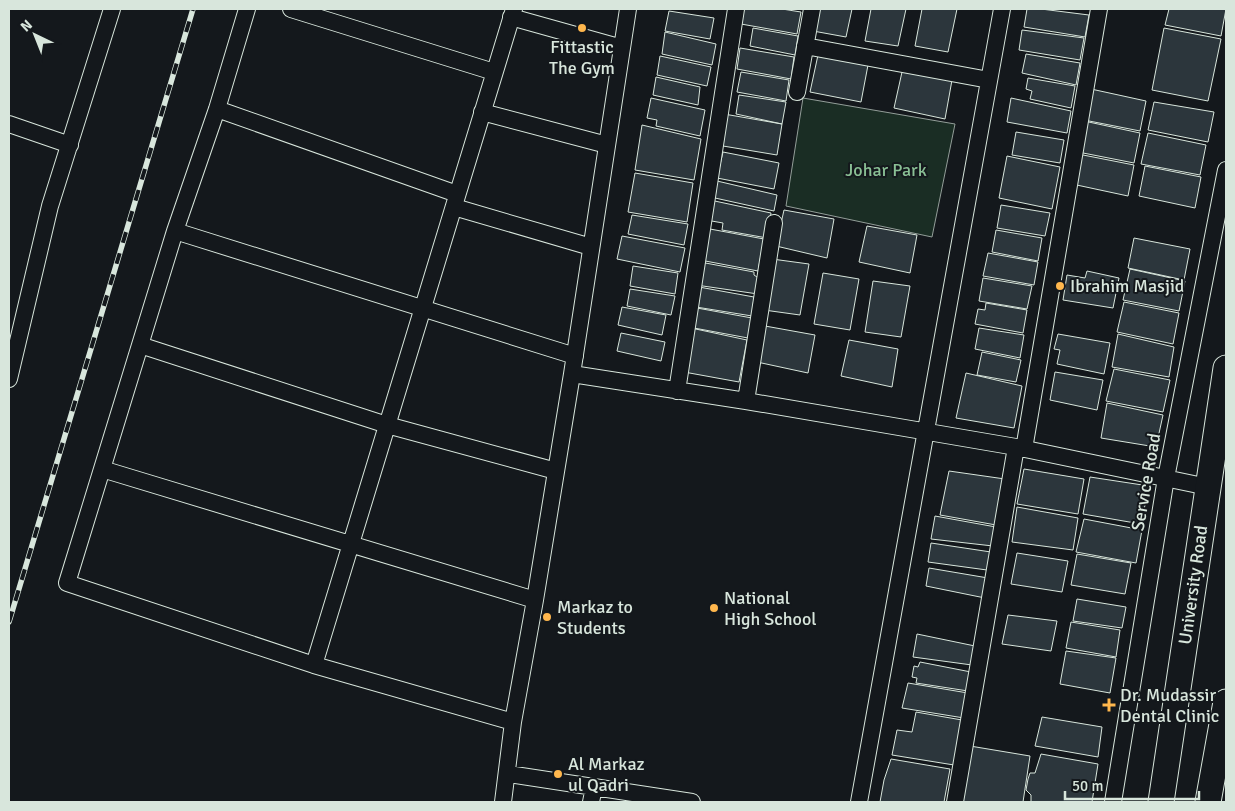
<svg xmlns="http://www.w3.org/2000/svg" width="1235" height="811" font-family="Signika,sans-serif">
	<rect width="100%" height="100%" fill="#14181c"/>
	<path fill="#1a2d24" stroke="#939e99" d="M 803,98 L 955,124 L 932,237 L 786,206 Z"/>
	<path fill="#2c363c" stroke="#d8e6dc" d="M 744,9 L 782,9 L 801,12 L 797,34 L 741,24 Z
		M 817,9 L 852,9 L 846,37 L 813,31 Z
		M 871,9 L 906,9 L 898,46 L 865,41 Z
		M 922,9 L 957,9 L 948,52 L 915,46 Z
		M 1027,9 L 1041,9 L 1089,15 L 1085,37 L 1024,27 Z
		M 1169,9 L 1226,9 L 1221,36 L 1165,25 Z
		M 669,11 L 714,18 L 710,39 L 665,31 Z
		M 753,28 L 798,36 L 795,55 L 750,46 Z
		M 1164,28 L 1221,39 L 1208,101 L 1152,90 Z
		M 1022,30 L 1084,38 L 1080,60 L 1019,50 Z
		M 665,32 L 716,44 L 712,65 L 662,54 Z
		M 740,48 L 794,57 L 791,79 L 737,69 Z
		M 1026,54 L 1080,63 L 1076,85 L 1022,73 Z
		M 818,55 L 868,65 L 861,102 L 810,92 Z
		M 660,56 L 711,67 L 707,86 L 657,75 Z
		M 741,72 L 789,80 L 786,101 L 737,92 Z
		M 902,72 L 952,80 L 945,119 L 894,108 Z
		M 656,77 L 700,87 L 698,105 L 653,95 Z
		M 1028,78 L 1075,86 L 1071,108 L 1030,99 L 1032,91 L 1026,89 Z
		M 1091,89 L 1146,101 L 1140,131 L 1084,120 Z
		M 739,95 L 786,102 L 782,124 L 736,114 Z
		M 651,98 L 705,110 L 700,136 L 656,126 L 657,120 L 647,118 Z
		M 1011,98 L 1071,111 L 1067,133 L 1007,122 Z
		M 1154,102 L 1214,112 L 1208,142 L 1148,130 Z
		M 724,114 L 782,124 L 777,155 L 723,146 Z
		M 1084,121 L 1140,133 L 1134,163 L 1078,152 Z
		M 642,125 L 701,139 L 694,180 L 635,170 Z
		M 1016,132 L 1064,140 L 1060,163 L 1012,155 Z
		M 1148,133 L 1206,145 L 1200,175 L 1141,164 Z
		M 723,152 L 779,163 L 774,189 L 717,178 Z
		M 1078,154 L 1134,165 L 1128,196 L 1072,184 Z
		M 1007,156 L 1060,167 L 1052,209 L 999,198 Z
		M 1145,166 L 1201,177 L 1195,208 L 1139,196 Z
		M 635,173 L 693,183 L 687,222 L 628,212 Z
		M 717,181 L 777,195 L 774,211 L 715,198 Z
		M 710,200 L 771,213 L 767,238 L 722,230 L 723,223 L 706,220 Z
		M 1001,205 L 1050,213 L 1045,236 L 997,228 Z
		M 784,210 L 834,219 L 827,258 L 776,246 Z
		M 632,215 L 688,224 L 684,245 L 628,234 Z
		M 867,226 L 917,235 L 910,273 L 859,262 Z
		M 710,229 L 764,239 L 758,271 L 700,260 L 704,236 L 709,236 Z
		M 996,230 L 1042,238 L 1038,261 L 992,252 Z
		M 622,236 L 685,248 L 680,272 L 617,259 Z
		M 1134,238 L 1190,249 L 1184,280 L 1128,268 Z
		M 988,253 L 1038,262 L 1034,285 L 983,276 Z
		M 772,259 L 809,264 L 800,315 L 764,310 Z
		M 700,262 L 754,272 L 754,275 L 760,279 L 758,294 L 696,285 Z
		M 633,266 L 678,273 L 675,294 L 630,286 Z
		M 1130,269 L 1185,281 L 1179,311 L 1123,300 Z
		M 1087,271 L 1119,278 L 1113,308 L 1063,300 L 1067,275 L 1085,278 Z
		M 823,273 L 859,279 L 850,330 L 814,324 Z
		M 983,278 L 1032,286 L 1027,309 L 979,301 Z
		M 873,281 L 910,286 L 901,337 L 865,332 Z
		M 699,287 L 754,297 L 752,316 L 696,307 Z
		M 630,289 L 675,296 L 671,315 L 627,306 Z
		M 1124,302 L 1179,313 L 1173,344 L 1117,332 Z
		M 986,303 L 1027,310 L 1023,333 L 975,324 L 978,309 L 985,310 Z
		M 622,307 L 666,315 L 662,335 L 618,325 Z
		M 697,308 L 752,318 L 748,338 L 694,328 Z
		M 765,326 L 815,335 L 808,373 L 757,362 Z
		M 691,328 L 747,340 L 739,382 L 684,372 Z
		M 979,328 L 1024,335 L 1020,358 L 975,349 Z
		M 621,333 L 665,342 L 661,361 L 617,351 Z
		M 1058,334 L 1110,343 L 1104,374 L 1057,364 L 1060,350 L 1054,349 Z
		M 1118,334 L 1174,347 L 1169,377 L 1112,367 Z
		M 849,340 L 898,349 L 892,387 L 841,376 Z
		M 982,352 L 1021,360 L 1016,382 L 977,375 Z
		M 1114,369 L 1170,380 L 1163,412 L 1106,401 Z
		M 1055,372 L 1103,380 L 1097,410 L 1050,400 Z
		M 966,373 L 1022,386 L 1014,428 L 956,418 Z
		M 1107,403 L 1163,415 L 1156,447 L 1101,438 Z
		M 1024,469 L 1084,479 L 1078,514 L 1017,504 Z
		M 949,471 L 1005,479 L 996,525 L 940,515 Z
		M 1090,477 L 1149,486 L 1141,524 L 1083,514 Z
		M 1017,507 L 1078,518 L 1073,550 L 1012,542 Z
		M 935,516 L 996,527 L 993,546 L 931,539 Z
		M 1084,519 L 1142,530 L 1136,563 L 1076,552 Z
		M 931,543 L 991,552 L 987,570 L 928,562 Z
		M 1017,553 L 1068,561 L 1062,592 L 1011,584 Z
		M 1077,554 L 1131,563 L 1125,594 L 1071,585 Z
		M 929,568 L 988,578 L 985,598 L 926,586 Z
		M 1077,599 L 1126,607 L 1122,628 L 1073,621 Z
		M 1008,615 L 1057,621 L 1051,651 L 1002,644 Z
		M 1071,622 L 1120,630 L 1116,657 L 1066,648 Z
		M 917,634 L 975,646 L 972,665 L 913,657 Z
		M 1066,651 L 1116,658 L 1110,693 L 1060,684 Z
		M 920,662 L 971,672 L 968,691 L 916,683 L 917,678 L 912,677 L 914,666 L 918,667 Z
		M 908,683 L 968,693 L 964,718 L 902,708 Z
		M 916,712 L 962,720 L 954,765 L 892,755 L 897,730 L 912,732 Z
		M 1042,717 L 1102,727 L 1098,757 L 1035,746 Z
		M 970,746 L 1030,756 L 1023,802 L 961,802 Z
		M 1041,754 L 1098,764 L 1092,802 L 1031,802 L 1031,795 L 1026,790 L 1028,779 L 1030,773 L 1035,773 Z
		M 891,759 L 950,769 L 944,802 L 880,802 L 884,780 Z"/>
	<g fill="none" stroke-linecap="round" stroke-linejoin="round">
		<g stroke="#d8e6dc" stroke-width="18">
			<path id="minor" d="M 247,9 L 217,109 L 175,231 L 67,583 L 314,665 L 513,722
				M 291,9 L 494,72
				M 511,17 L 622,48
				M 805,46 L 989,80
				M 797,92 L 812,9
				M 217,109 L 457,194
				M 482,112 L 607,145
				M 9,124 L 70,145
				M 454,207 L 591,247
				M 175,231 L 575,356
				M 140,345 L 387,425 L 556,471
				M 572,374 L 746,401 L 1016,447 L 1208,487
				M 9,379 L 50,206 L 112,9
				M 677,391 L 736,9
				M 746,401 L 774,223
				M 1024,449 L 1099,9
				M 102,469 L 535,600
				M 314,665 L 514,9
				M 508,774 L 692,802
				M 503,802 L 513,722 L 535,600 L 572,374 L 628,9
				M 591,802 L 594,787
				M 859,802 L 1002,9
				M 955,802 L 1016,447
				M 1113,802 L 1166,478 L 1226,170"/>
		</g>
		<g stroke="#d8e6dc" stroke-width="27">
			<path id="primary" d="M 1161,802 L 1226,368
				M 1208,802 L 1226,702"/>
		</g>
		<use href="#minor" stroke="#14181c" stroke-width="16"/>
		<use href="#primary" stroke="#14181c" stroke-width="25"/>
		<g stroke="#d8e6dc" stroke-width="5.5">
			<path id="rail" d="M 9,622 L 193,9"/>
		</g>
		<use href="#rail" stroke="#14181c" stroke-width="4" stroke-dasharray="11" stroke-linecap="butt"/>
	</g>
	<g fill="#ffb74d" stroke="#14181c" stroke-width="2">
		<circle cx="582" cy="28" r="5"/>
		<circle cx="1060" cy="286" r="5"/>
		<circle cx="714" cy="608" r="5"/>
		<circle cx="547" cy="617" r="5"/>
		<path d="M1106.5 697.5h5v5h5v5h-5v5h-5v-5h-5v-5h5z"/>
		<circle cx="558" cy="774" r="5"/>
	</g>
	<g text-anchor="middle" stroke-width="4" stroke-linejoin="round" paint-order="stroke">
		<g font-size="18" fill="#d8e6dc" stroke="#14181c" text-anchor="start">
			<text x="582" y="53" text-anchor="middle">Fittastic<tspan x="582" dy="21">The Gym</tspan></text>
			<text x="1070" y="292">Ibrahim Masjid</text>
			<text x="724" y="604">National<tspan x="724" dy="21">High School</tspan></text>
			<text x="557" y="613">Markaz to<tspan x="557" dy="21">Students</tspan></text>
			<text x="1120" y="701">Dr. Mudassir<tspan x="1120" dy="21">Dental Clinic</tspan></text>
			<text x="568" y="770">Al Markaz<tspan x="568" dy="21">ul Qadri</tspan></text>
		</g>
		<g font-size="18" fill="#8ac095" stroke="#14181c">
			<text x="886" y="176">Johar Park</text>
		</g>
		<g font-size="18" fill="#d8e6dc" stroke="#14181c">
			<text transform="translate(1146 482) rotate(-80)" y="6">Service Road</text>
			<text transform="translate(1193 585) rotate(-82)" y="6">University Road</text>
		</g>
	</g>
	<rect width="1235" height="811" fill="none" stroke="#d8e6dc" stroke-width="20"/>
	<g transform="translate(35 35) rotate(317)" stroke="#14181c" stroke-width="4" paint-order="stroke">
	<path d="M0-4L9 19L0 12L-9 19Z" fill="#d8e6dc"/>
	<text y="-8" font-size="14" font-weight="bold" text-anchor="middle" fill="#d8e6dc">N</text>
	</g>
	<path d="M1065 791v8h134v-8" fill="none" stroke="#d8e6dc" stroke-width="2.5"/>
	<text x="1072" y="791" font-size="15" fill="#d8e6dc" stroke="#14181c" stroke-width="4" paint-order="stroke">50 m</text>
</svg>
